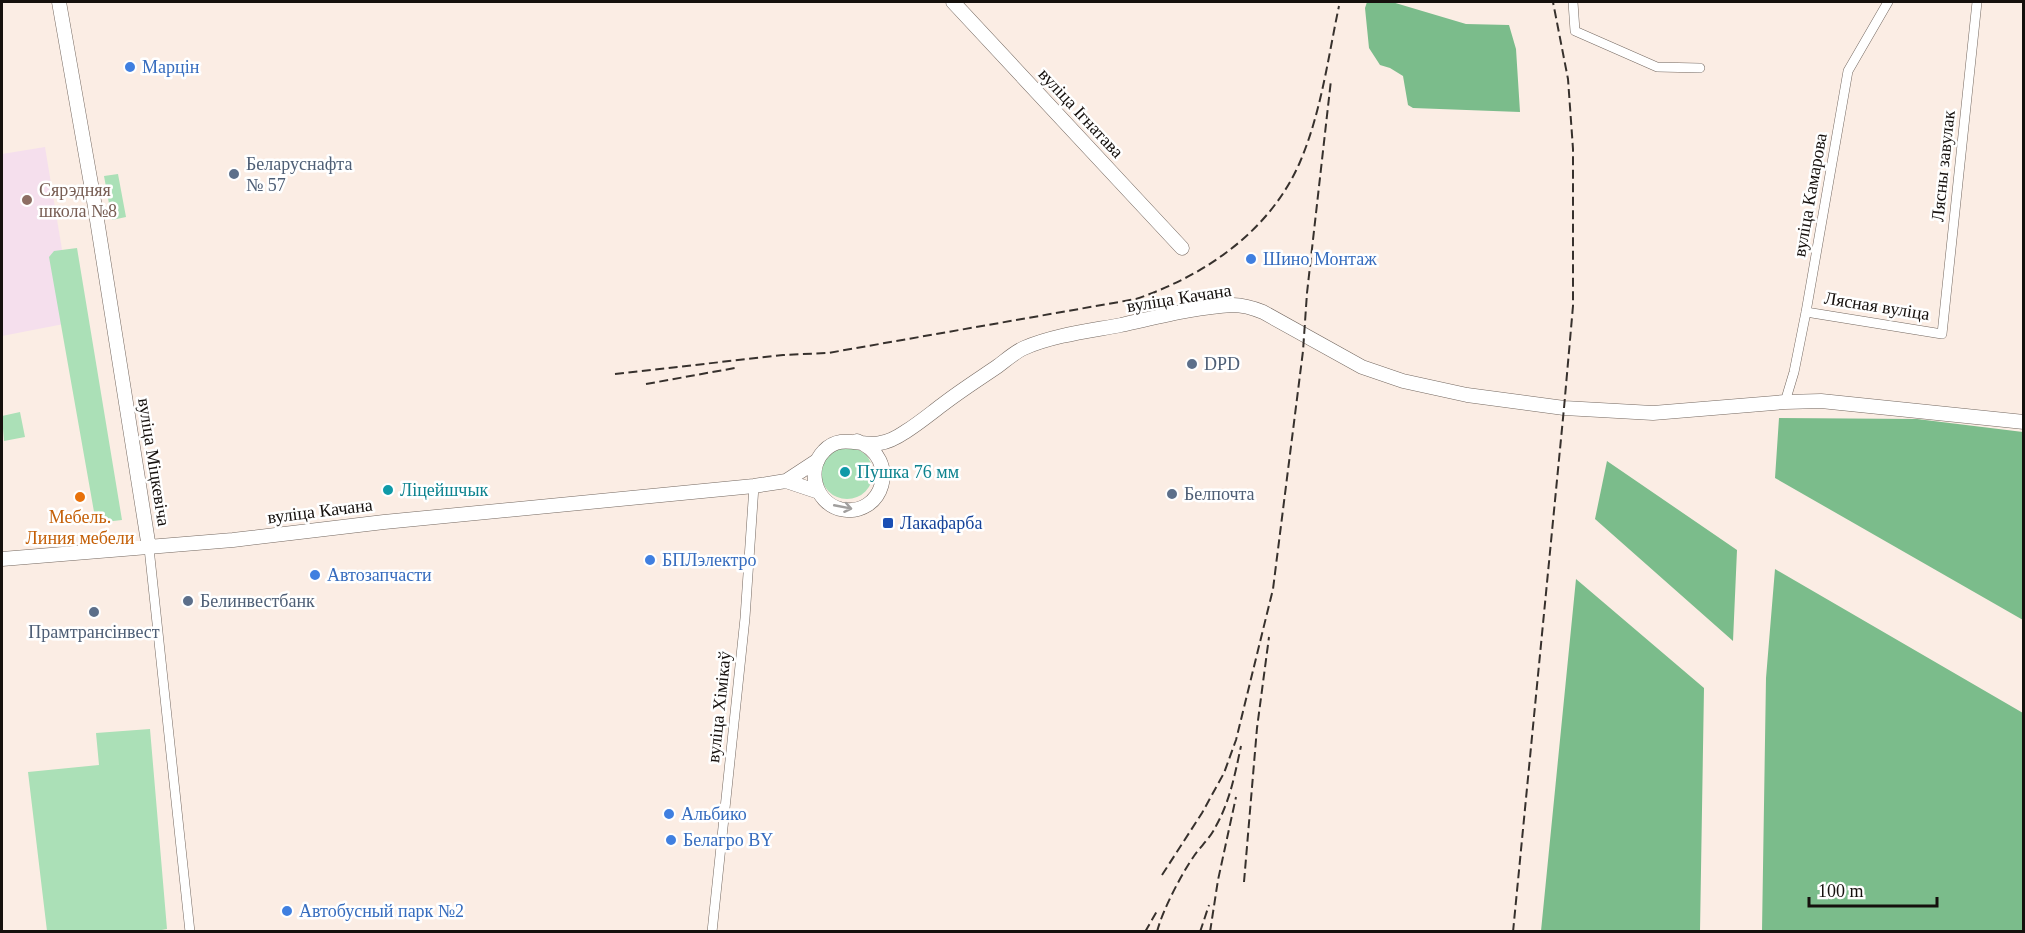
<svg xmlns="http://www.w3.org/2000/svg" width="2025" height="933" font-family="'Times New Roman',serif">
	<rect width="100%" height="100%" fill="#fbede4"/>
	<path fill="#f5dfed" d="M 45,147 L 74,322 L 2,336 L 2,154 Z"/>
	<path fill="#abe0b7" d="M 118,174 L 126,217 L 112,220 L 104,176 Z
		M 77,248 L 122,520 L 96,523 L 49,257 L 54,251 Z
		M 20,412 L 25,437 L 4,441 L 2,416 Z
		M821 473a26 26 0 1 1 52 0a26 26 0 1 1-52 0Z
		M 150,729 L 167,929 L 151,932 L 47,931 L 28,772 L 99,765 L 96,733 Z"/>
	<path fill="#7bbc8b" d="M 1367,2 L 1392,2 L 1466,24 L 1509,25 L 1516,49 L 1520,112 L 1413,108 L 1408,105 L 1403,76 L 1390,68 L 1380,65 L 1369,48 L 1365,8 Z
		M 1779,418 L 1917,419 L 2023,432 L 2023,620 L 1775,478 Z
		M 1607,461 L 1737,550 L 1733,641 L 1595,519 Z
		M 1775,569 L 2023,713 L 2023,931 L 1762,931 L 1766,678 Z
		M 1576,579 L 1704,688 L 1700,931 L 1541,931 Z"/>
	<g fill="none" stroke-linecap="round" stroke-linejoin="round">
		<g stroke="#746860" stroke-width="10">
			<path id="street" d="M 1573,2 L 1575,31 L 1657,67 L 1700,68
				M 1806,312 L 1942,334 L 1977,2
				M 1785,402 L 1794,372 L 1806,312 L 1848,71 L 1888,2
				M 149,548 L 190,932
				M 712,932 L 745,618 L 754,486"/>
		</g>
		<g stroke="#746860" stroke-width="15">
			<path id="secondary" d="M 59,2 L 94,201 L 149,548
				M 953,2 L 1182,248
				M 857,441 C 902,458 883,519 840,509 C 815,502 806,469 824,451 C 841,433 860,447 880,443 C 888,442 899,436 905,432 C 918,424 930,414 942,405 C 960,391 979,379 998,366 C 1006,360 1015,352 1024,348 C 1054,335 1089,331 1121,325 C 1158,317 1195,307 1233,305 C 1244,305 1253,308 1263,312 L 1362,367 L 1403,381 L 1467,395 L 1564,408 L 1653,413 L 1785,402 L 1821,401 L 2024,422
				M 786,481 L 819,492
				M 2,559 L 233,540 L 384,522 L 754,486 L 786,481 L 818,460"/>
		</g>
		<use href="#street" stroke="#fff" stroke-width="9"/>
		<use href="#secondary" stroke="#fff" stroke-width="14"/>
		<path stroke="#37312d" stroke-width="2" stroke-dasharray="9 4.5" stroke-linecap="butt" d="M 615,374 L 783,355 L 828,353 L 1136,299 C 1206,275 1270,231 1300,162 C 1321,113 1328,58 1339,6
			M 646,384 L 735,368
			M 1162,875 L 1202,813 L 1224,773 L 1236,740 L 1273,589 L 1303,351 L 1307,293 L 1331,80
			M 1244,882 L 1257,728 L 1269,637
			M 1145,932 L 1157,911
			M 1157,932 C 1162,911 1182,873 1194,856 C 1201,846 1211,837 1216,826 C 1230,801 1235,774 1241,746
			M 1200,932 L 1209,905
			M 1210,932 L 1218,880 L 1236,797
			M 1513,932 L 1564,408 L 1573,306 L 1573,149 L 1568,79 L 1553,2"/>
	</g>
	<defs><path id="oneway-shaft" d="M-6 0H5M1.5-3L5.5 0L1.5 3" fill="none" stroke-width="1.6" stroke-linecap="round" stroke-linejoin="round" transform="scale(1.5)"/></defs>
	<use stroke="#a19f9e" href="#oneway-shaft" transform="translate(843 507) rotate(11)"/>
	<g fill="#3f7fe0" stroke="#fff" stroke-width="2">
		<circle cx="130" cy="67" r="6"/>
		<circle cx="1251" cy="259" r="6"/>
		<circle cx="650" cy="560" r="6"/>
		<circle cx="315" cy="575" r="6"/>
		<circle cx="669" cy="814" r="6"/>
		<circle cx="671" cy="840" r="6"/>
		<circle cx="287" cy="911" r="6"/>
	</g>
	<g fill="#5c6f8a" stroke="#fff" stroke-width="2">
		<circle cx="234" cy="174" r="6"/>
		<circle cx="1192" cy="364" r="6"/>
		<circle cx="1172" cy="494" r="6"/>
		<circle cx="188" cy="601" r="6"/>
		<circle cx="94" cy="612" r="6"/>
	</g>
	<circle fill="#8d6e63" stroke="#fff" stroke-width="2" cx="27" cy="200" r="6"/>
	<g fill="#0f9aa8" stroke="#fff" stroke-width="2">
		<circle cx="845" cy="472" r="6"/>
		<circle cx="388" cy="490" r="6"/>
	</g>
	<circle fill="#e8710a" stroke="#fff" stroke-width="2" cx="80" cy="497" r="6"/>
	<rect fill="#1a4fb4" stroke="#fff" stroke-width="2" x="882" y="517" width="12" height="12" rx="3"/>
	<g text-anchor="middle" stroke-width="5" stroke-linejoin="round" paint-order="stroke">
		<g font-size="18" fill="#366cbe" stroke="#fff" text-anchor="start">
			<text x="142" y="73">Марцін</text>
			<text x="1263" y="265">Шино Монтаж</text>
			<text x="662" y="566">БПЛэлектро</text>
			<text x="327" y="581">Автозапчасти</text>
			<text x="681" y="820">Альбико</text>
			<text x="683" y="846">Белагро BY</text>
			<text x="299" y="917">Автобусный парк №2</text>
		</g>
		<g font-size="18" fill="#15100d" stroke="#fff">
			<text transform="translate(1081 113) rotate(47)" y="6">вуліца Ігнатава</text>
			<text transform="translate(1943 166) rotate(-84)" y="6">Лясны завулак</text>
			<text transform="translate(1810 195) rotate(-80)" y="6">вуліца Камарова</text>
			<text transform="translate(1179 298) rotate(-9)" y="6">вуліца Качана</text>
			<text transform="translate(1877 306) rotate(9)" y="6">Лясная вуліца</text>
			<text transform="translate(154 462) rotate(81)" y="6">вуліца Міцкевіча</text>
			<text transform="translate(320 511) rotate(-7)" y="6">вуліца Качана</text>
			<text transform="translate(719 707) rotate(-84)" y="6">вуліца Хімікаў</text>
		</g>
		<g font-size="18" fill="#4e5e75" stroke="#fff" text-anchor="start">
			<text x="246" y="170">Беларуснафта<tspan x="246" dy="21">№ 57</tspan></text>
			<text x="1204" y="370">DPD</text>
			<text x="1184" y="500">Белпочта</text>
			<text x="200" y="607">Белинвестбанк</text>
			<text x="94" y="638" text-anchor="middle">Прамтрансінвест</text>
		</g>
		<g font-size="18" fill="#785e54" stroke="#fff" text-anchor="start">
			<text x="39" y="196">Сярэдняя<tspan x="39" dy="21">школа №8</tspan></text>
		</g>
		<g font-size="18" fill="#0d838f" stroke="#fff" text-anchor="start">
			<text x="857" y="478">Пушка 76 мм</text>
			<text x="400" y="496">Ліцейшчык</text>
		</g>
		<g font-size="18" fill="#c56008" stroke="#fff">
			<text x="80" y="523">Мебель.<tspan x="80" dy="21">Линия мебели</tspan></text>
		</g>
		<g font-size="18" fill="#164399" stroke="#fff" text-anchor="start">
			<text x="900" y="529">Лакафарба</text>
		</g>
	</g>
	<rect width="2025" height="933" fill="none" stroke="#15100d" stroke-width="6"/>
	<path d="M1809 897v9h128v-9" fill="none" stroke="#15100d" stroke-width="3"/>
	<text x="1818" y="897" font-size="18" fill="#15100d" stroke="#ffffff" stroke-width="4.5" paint-order="stroke">100 m</text>
</svg>
